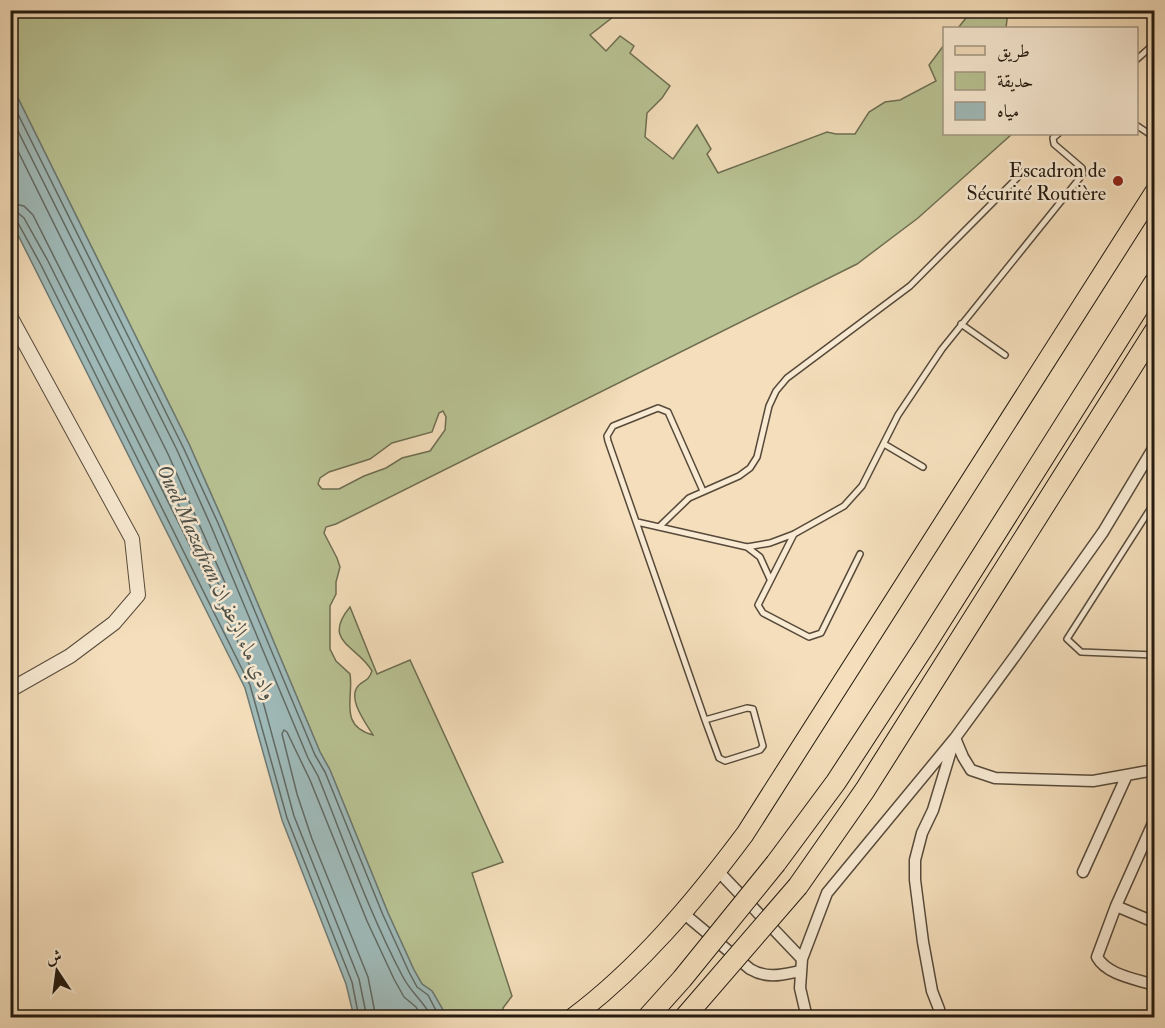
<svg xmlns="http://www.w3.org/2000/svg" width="1165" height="1028" font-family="'IM FELL Double Pica',Amiri,serif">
	<rect width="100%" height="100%" fill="#f4debb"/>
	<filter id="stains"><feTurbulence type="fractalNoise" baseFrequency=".00333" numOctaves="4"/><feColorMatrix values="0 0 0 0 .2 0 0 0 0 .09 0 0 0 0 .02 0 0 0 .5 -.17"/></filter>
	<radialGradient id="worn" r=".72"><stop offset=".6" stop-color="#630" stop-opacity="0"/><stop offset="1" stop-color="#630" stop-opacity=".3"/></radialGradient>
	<path fill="#b8c293" stroke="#6e6e51" stroke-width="1.5" fill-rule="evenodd" d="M 616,10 L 618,13 L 590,35 L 606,51 L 620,36 L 634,46 L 630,53 L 670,86 L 662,98 L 647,113 L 645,137 L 673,159 L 697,125 L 711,149 L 707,154 L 718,173 L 827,132 L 836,134 L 855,134 L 869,112 L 885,102 L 900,100 L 936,81 L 929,65 L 944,45 L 944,134 L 1012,134 L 918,218 L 857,264 L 336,524 L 326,527 L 324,533 L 337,558 L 340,567 L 336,582 L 336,594 L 330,606 L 330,649 L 336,661 L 350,674 C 354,697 338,726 373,735 C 366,723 346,698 359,685 C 365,680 369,680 372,671 C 358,646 321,642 350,607 L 377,674 L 410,660 L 503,862 L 472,873 L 512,996 L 503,1008 L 504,1017 L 447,1017 L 432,991 L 422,984 L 414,970 L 388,913 L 330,770 L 320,752 L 223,521 L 189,444 L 11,84 L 11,11 ZM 443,411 L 446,417 L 445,430 L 430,451 L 402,458 L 386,468 L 364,476 L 339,489 L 322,489 L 318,484 L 320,478 L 329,472 L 370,459 L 392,443 L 432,432 L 439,413 Z
		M 975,11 L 1008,11 L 1006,28 L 958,28 L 969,14 Z"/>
	<path fill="#9fbab9" stroke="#6d7a75" stroke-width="1.5" d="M 11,84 L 189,444 L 223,521 L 320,752 L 330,770 L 388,913 L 414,970 L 422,984 L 432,991 L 447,1017 L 354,1017 L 346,984 L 282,820 L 245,688 L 11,221 Z"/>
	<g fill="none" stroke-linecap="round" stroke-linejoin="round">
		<path stroke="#616a64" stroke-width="1.5" d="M 10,98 L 183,447 L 218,523 L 315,755 L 325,772 L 383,915 L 409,972 L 417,987 L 428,995 L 440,1018
			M 10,115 L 177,450 L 211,526 L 308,758 L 318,776 C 345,843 369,913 403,977 C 411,993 424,1001 432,1018
			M 10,135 L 168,454 L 226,585 L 224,589 L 220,587 L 33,215 L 24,206 L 10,203
			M 10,212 L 18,213 L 24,218 L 48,261 L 250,666 L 262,698 L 294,816 L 359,979 L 367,1018
			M 10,219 L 18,223 L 41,265 L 250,685 L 287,818 L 352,982 L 359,1018
			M 376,1018 L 368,977 L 312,839 L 297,794 L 282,734 L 284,730 L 287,732 L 310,780 L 367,921 L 394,979 L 404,997 L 416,1007 L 422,1018"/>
		<g stroke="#574a3a" stroke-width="8">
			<path id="service" d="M 1136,60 L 1154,44
				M 1136,125 L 1151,135
				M 961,324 L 1005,355
				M 884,444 L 923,467
				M 703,491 L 668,412 L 658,408 L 613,426 L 607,436 L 608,441 L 705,720 L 719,758 L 725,761 L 760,750 L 763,746 L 753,709 L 747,708 L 705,720
				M 1154,503 L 1067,639 L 1081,652 L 1154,655
				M 637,522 L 747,547 L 770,543 L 794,534 L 844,506 L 862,486 L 898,415 L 942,349 L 1083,174 L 1082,168 L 1054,144 L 1053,138 L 1058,134
				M 659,527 L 689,498 L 739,476 L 750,468 L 757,457 L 769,406 L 776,391 L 787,378 L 910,286 L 1023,172
				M 794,534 L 758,605 L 763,613 L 809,637 L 821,633 L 860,554
				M 747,547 L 760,557 L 770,579"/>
		</g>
		<g stroke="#574a3a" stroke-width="13">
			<path id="minor" d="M 1154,447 L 1103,532 L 1015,656 L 955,738 L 963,757 L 971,770 L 995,778 L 1093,781 L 1154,770
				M 1154,821 L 1116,906 L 1154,922
				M 718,871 L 802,959
				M 1083,872 L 1127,775
				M 1116,906 L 1097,957 C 1107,975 1136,979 1154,985
				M 682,912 L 750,969 C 767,979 781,975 800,971
				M 939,1009 L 932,991 L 923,942 L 915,880 L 915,860 L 922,833 L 933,810 L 953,744
				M 807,1018 L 800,988 L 802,959 L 827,893 L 955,738"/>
		</g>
		<g stroke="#574a3a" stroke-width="16">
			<path id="tertiary" d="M 10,316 L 132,539 L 138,595 L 114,623 L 70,656 L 10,690"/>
		</g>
		<g stroke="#23190f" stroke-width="20">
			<path id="primary" d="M 572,1018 C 639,968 695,901 745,834 L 1154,192"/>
		</g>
		<g stroke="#23190f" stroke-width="22">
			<path id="motorway" d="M 776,863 L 836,782 L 926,644 L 1154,283
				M 798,886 L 865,790 L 1154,332"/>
		</g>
		<use href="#service" stroke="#f8ead3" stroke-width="5"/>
		<use href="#minor" stroke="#f8ead3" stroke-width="10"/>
		<use href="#tertiary" stroke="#f8ead3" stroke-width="14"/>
		<use href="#primary" stroke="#f4debb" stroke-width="18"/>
		<use href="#motorway" stroke="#f4debb" stroke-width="20"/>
		<g stroke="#23190f" stroke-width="22" stroke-linecap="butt">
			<path id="motorway-bridge" d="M 647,1018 L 682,979 L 776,863
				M 684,1018 L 798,886"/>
		</g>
		<use href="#motorway-bridge" stroke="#f4debb" stroke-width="20"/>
	</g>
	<circle fill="#8f2418" stroke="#f8ead3" stroke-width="2" cx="1118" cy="181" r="6"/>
	<g text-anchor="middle" stroke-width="5" stroke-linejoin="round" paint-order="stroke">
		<g font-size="20" fill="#23190f" stroke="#f8ead3" text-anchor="end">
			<text x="1106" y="177">Escadron de<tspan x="1106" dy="23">Sécurité Routière</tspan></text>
		</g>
		<g font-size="21" font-style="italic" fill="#4e514a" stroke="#f8ead3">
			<text transform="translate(217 582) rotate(65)" y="7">Oued Mazafran وادي ماء الزعفران</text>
		</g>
	</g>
	<rect width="1165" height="1028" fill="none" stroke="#f4debb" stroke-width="36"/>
	<rect x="12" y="12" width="1141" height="1004" fill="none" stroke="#23190f" stroke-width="3"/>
	<rect x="18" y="18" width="1129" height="992" fill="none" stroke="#23190f" stroke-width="1.5"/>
	<rect x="943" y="27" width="195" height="108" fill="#f8ead3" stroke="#a39685" stroke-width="1.5"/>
	<rect x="955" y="46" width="30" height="9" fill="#f4debb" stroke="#a39685" stroke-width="1.5"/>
	<text x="997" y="57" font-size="18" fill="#23190f">طريق</text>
	<rect x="955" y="72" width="30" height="18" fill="#b8c293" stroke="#a39685" stroke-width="1.5"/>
	<text x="997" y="87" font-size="18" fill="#23190f">حديقة</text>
	<rect x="955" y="102" width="30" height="18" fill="#9fbab9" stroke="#a39685" stroke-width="1.5"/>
	<text x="997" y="117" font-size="18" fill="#23190f">مياه</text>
	<g transform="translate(57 971) rotate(347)" stroke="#f8ead3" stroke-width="4.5" paint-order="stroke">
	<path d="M0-4.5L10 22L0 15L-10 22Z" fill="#23190f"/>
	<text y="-9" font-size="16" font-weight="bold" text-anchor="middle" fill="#23190f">ش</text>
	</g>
	<rect width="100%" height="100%" filter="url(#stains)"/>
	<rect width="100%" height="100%" fill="url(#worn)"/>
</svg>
